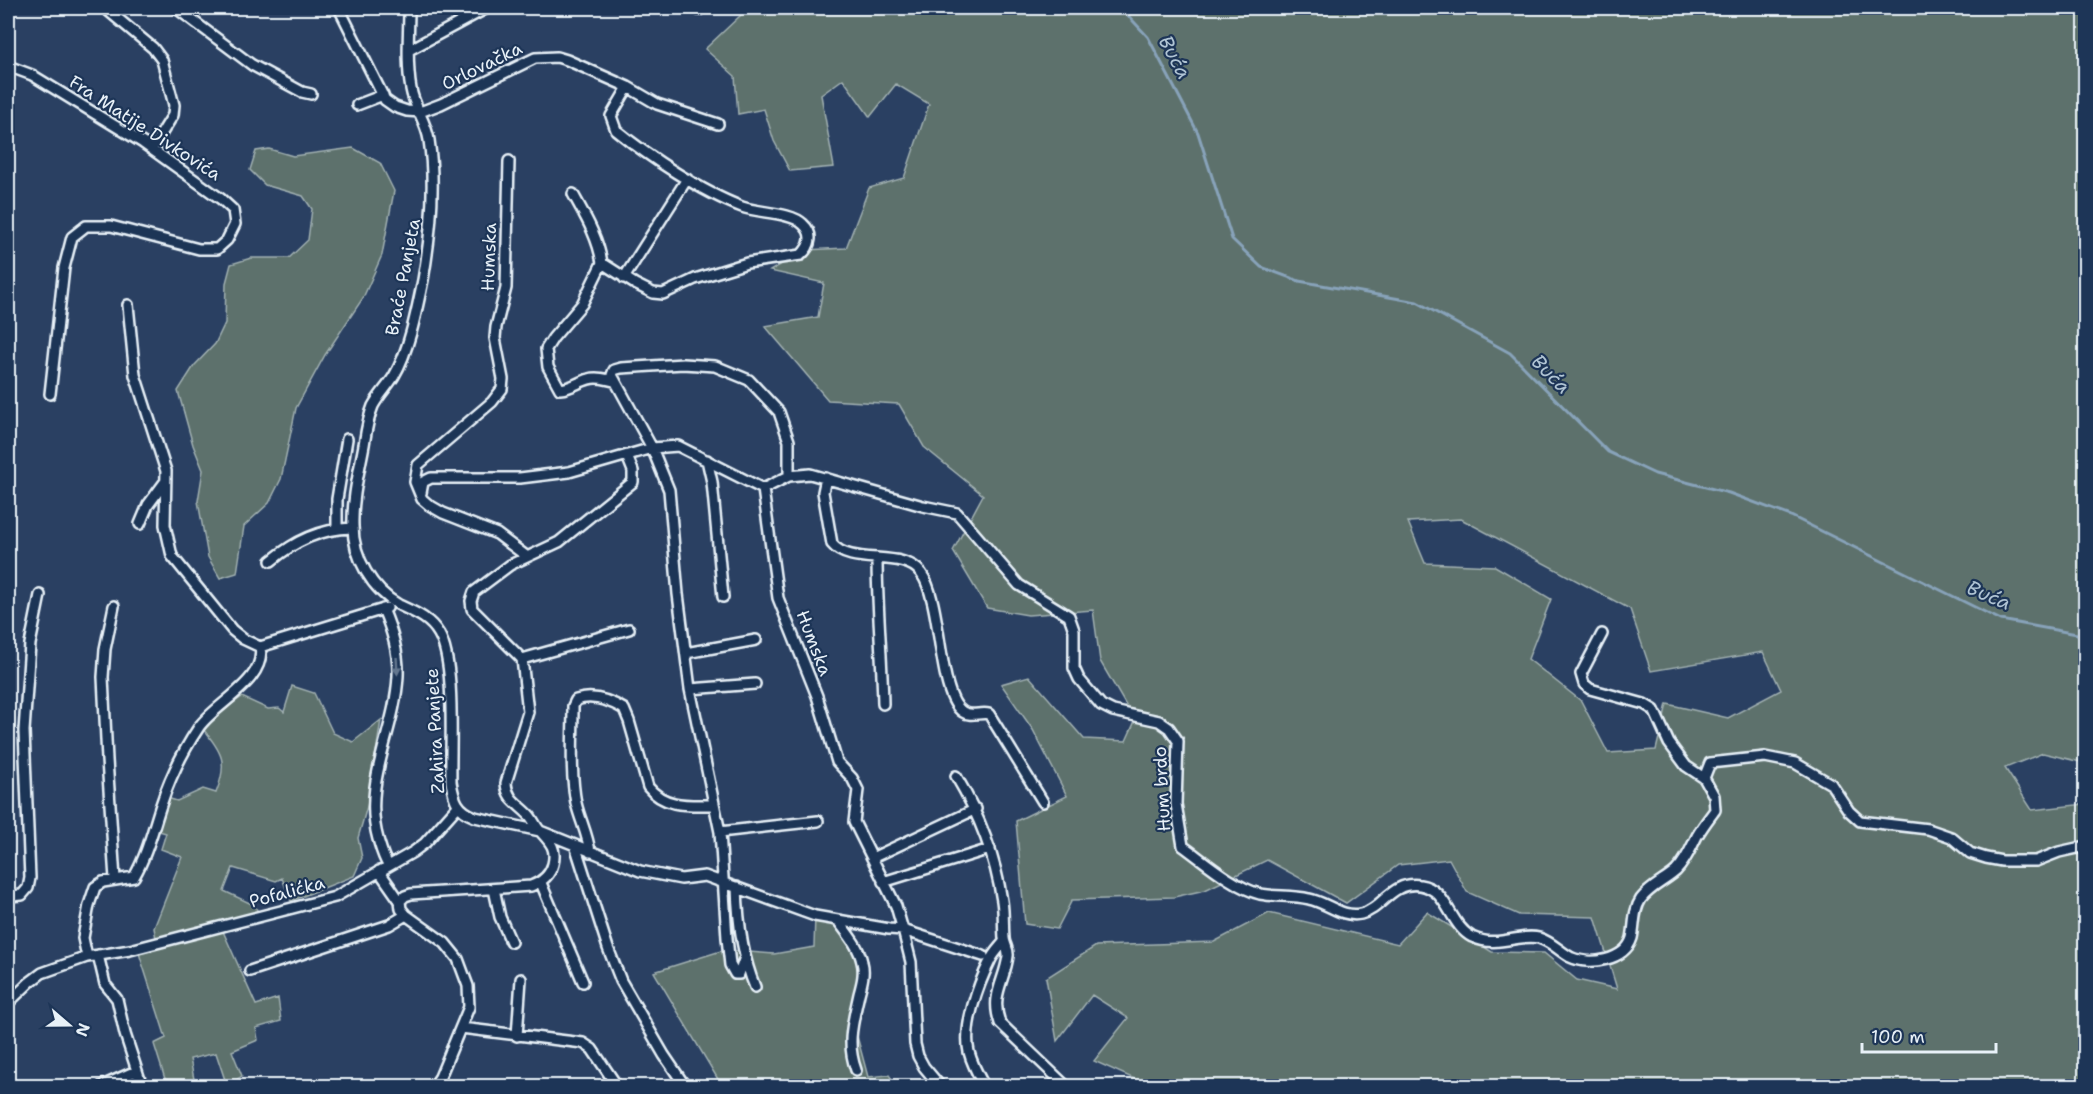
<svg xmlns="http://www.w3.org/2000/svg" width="2093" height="1094" font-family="'Shantell Sans',sans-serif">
	<rect width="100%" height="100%" fill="#2a4062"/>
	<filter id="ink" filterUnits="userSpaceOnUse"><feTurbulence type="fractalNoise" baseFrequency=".0167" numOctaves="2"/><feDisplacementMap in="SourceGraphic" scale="12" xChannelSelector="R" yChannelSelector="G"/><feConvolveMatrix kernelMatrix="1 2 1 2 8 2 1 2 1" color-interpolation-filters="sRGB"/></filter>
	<g filter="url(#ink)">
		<path fill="#5d716c" stroke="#a2b1b2" stroke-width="1.5" fill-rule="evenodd" d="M 741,8 L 2085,8 L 2085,763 L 2043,753 L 2005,768 L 2032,810 L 2085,804 L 2085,1086 L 1356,1086 L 1354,1083 L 1342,1086 L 1150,1086 L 1094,1061 L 1128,1018 L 1092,995 L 1057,1041 L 1046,978 L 1096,946 L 1214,942 L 1269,913 L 1398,944 L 1427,912 L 1492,952 L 1544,953 L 1577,980 L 1617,989 L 1595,917 L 1519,915 L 1467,892 L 1449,859 L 1398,865 L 1346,903 L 1267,860 L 1205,890 L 1174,897 L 1072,900 L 1057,929 L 1025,924 L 1016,821 L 1067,796 L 1033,730 L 1001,684 L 1029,676 L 1084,739 L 1126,741 L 1135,721 L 1100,661 L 1093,610 L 1028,615 L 987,608 L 953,551 L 983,495 L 924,447 L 899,404 L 828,400 L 765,326 L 818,317 L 824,283 L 770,271 L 805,250 L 846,248 L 869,188 L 904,178 L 929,104 L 896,84 L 870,117 L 843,79 L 821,95 L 834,167 L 790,171 L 774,141 L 764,109 L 738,114 L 735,76 L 705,49 L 741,15 ZM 1461,519 L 1630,609 L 1651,671 L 1763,652 L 1781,690 L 1728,718 L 1667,704 L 1656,750 L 1608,753 L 1581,701 L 1528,659 L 1551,599 L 1495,566 L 1425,563 L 1408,522 Z
			M 353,148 L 380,163 L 394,191 L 382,255 L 363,298 L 325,355 L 296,408 L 281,479 L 269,503 L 244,526 L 237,573 L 220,578 L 208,557 L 198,501 L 203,470 L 193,445 L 178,391 L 194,366 L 215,344 L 225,323 L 226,283 L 231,264 L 251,258 L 289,258 L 308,240 L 312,209 L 303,196 L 265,185 L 250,170 L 256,151 L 269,149 L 293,156 Z
			M 292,686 L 314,693 L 333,733 L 353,742 L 381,720 L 368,803 L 358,838 L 362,858 L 354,876 L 291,901 L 282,878 L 276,881 L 233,868 L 224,891 L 254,905 L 259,913 L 156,938 L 154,928 L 182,857 L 161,849 L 166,833 L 159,831 L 167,798 L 177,801 L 203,789 L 216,793 C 228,763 223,753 203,729 L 218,714 L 242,697 L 268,709 L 279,708 L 284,712 Z
			M 815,916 L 826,919 L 848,935 L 863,979 L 853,1021 L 868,1077 L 889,1075 L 897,1086 L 722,1086 L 654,972 L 724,950 L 774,954 L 814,947 Z
			M 222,929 L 256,1005 L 278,998 L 281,1021 L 256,1028 L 258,1040 L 232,1051 L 242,1076 L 227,1086 L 216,1053 L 190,1059 L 194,1079 L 176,1086 L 165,1079 L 154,1044 L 166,1038 L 138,950 Z"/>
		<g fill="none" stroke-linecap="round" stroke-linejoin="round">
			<path stroke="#88a3ba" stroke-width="3" d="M 1121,8 L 1148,37 L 1198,133 L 1232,239 L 1261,267 L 1299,281 L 1417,302 L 1510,353 L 1608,452 L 1655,474 L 1729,493 L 1791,516 L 2001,620 L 2077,634 L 2086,634"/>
			<g stroke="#e8f1f8" stroke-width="14">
				<path id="minor" d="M 105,8 L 153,48 L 162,60 L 174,105 L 173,115 L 152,149
					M 176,8 L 252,65 L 302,92 L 311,94
					M 339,8 L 385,100 L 395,107 L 407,111 L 420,112 L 441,104 L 535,58 L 557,57 L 567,60 L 628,87 L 657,104 L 718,124
					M 409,8 C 409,34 406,63 411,89 C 414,107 426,121 429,140 C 436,186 431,234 423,280 C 417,309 409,351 394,376 C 388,386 379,395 373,406 C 368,418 366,432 364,445 C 359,472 352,499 353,526 C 353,557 372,590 399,605 C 414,612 430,618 439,634 C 456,664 450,744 451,782 C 454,800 457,810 475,817 L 540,831 L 640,871 L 681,879 L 705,876 L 815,916 L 889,929 L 903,930 L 983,956
					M 694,8 L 699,10
					M 409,50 L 487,8
					M 8,66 L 32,75 L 143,143 L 221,199 L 233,210 L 235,224 L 227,240 L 217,249 L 199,249 L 111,226 L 86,226 L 72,237 L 64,268 L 50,394
					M 357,105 L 383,95
					M 509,161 L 506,288 L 496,327 L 495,338 L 503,379 L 502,389 L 492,402 L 418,465 L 415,482 L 422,499 L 429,505 L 443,513 L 497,534 L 526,556
					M 573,194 C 585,216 598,237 602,263 L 635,284 L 653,293 L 663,294 L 695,279 L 747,263 L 801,255 C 811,246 814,234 803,224 C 791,212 758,213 742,207 C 702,192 649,157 616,130 L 611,116 L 628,87
					M 602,263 L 582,304 L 553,338 L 546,349 L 548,367 L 560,389 C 572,388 578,382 589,379 C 598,376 607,380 615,381
					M 624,278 L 687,179
					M 128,305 L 135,375 L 166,471 L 165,525 L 172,556 L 232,630 L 243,639 L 260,647
					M 707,460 L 712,482 L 723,597
					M 826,478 L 823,492 L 832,544 C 850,567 904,549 921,573 C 943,602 937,696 963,712 C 970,717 981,712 989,714 L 1043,802
					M 763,489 L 789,476 L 810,474 L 923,506 L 957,513 L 1019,585 L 1069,616 L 1074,630 L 1074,668 L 1079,679 L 1101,705 L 1113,711 L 1159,721 L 1169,728 L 1178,741 L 1176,804 L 1183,846 C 1204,861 1235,888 1260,894 C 1276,897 1293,895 1309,899 C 1326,902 1342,918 1361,914 C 1383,909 1390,881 1420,885 C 1448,889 1449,925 1472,937 C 1498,949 1519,933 1539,938 C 1552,942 1559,951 1570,957 C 1589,966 1625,961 1632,938 C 1635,925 1633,911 1641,899 C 1651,886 1665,881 1676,871 C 1686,861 1691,848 1697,836 C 1702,827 1709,818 1715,810 L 1714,796 L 1704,778 L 1710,763 L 1765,757 L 1795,763 L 1831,784 L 1849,811 L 1860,821 L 1928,829 L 1951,837 L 1970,853 L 1986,858 L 2002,861 L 2036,861 L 2059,852 L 2086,846
					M 421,493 L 423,482 L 431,478 L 520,478 L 569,472 L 652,448 L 678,446 L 763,489 L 778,598 L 817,696 L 837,762 L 852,778 L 858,790 L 854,822 L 896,906 L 903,930 L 911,962 L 915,1044 L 918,1056 L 924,1067 L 940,1086
					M 140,524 L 148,505 L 165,482
					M 337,528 L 337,499 L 347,439
					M 877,558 C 877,607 882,655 883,704
					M 271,561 C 295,541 320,529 352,528
					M 114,606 L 105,649 L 103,677 L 107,760 L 115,879
					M 383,609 C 392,630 399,653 398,676 C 395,733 362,782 378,839 C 381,849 383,857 388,865
					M 1602,634 L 1581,674 L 1584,684 L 1590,689 L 1644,704 L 1654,710 L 1669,743 L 1686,766 L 1704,778
					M 260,647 L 387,608
					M 686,653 L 756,640
					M 522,659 L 629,629
					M 690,689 L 755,684
					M 956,776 C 980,816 995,855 1002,901 C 1004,913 1003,926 1004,938 C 1004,944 1009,949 1008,956 C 1005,981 990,995 1000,1023 L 1066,1086
					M 720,832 L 818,821
					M 575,845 L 608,948 L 621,981 L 664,1055 L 685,1086
					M 590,852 C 588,835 580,820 576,803 C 570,771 573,738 573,706 L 576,700 C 593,694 609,700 624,709 L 629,721 L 648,787 C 665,808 689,805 714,805
					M 872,858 L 976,809
					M 379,871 L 400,901
					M 883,882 L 990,849
					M 541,883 L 583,982
					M 737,887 C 738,921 742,956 755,987
					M 494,889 L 500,917 L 511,942
					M 8,896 L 22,895 L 28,888 L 30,878 L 24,731 L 30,644 L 40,595
					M 839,922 C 848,934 859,947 862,962 C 865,972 862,983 859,994 C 853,1022 846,1043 856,1070
					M 98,955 L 105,984 L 117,999 L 125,1034 L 142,1086
					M 87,957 L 83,938 L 89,905 L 95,887 L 103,882 L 134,877 C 147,855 153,829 161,805 C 170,777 183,751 199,727 C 216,703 267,680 260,647
					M 745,957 L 739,974 L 735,974 L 730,965 L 727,938 L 720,832 L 690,689 L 678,594 L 669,490 L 652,448 L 612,375 L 614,370 L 621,368 L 683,364 L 715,366 L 749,380 L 779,412 L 789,441 L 789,476
					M 250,971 L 389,925 L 406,915
					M 8,1003 L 30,982 L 42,973 L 87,957 L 130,950 L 335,897 L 413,852 L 425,843 L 458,806
					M 461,1028 L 583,1043 L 592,1049 L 617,1086
					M 517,1036 L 521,979
					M 102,1086 L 136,1071
					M 434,1086 L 440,1077 L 469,1007 L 468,986 L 458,959 L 445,943 L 406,915 L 401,909 L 400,901 L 405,896 L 411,894 L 531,886 C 542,882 550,876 553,864 C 557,848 550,842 540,831 C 536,827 534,821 530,816 C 519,804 507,800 506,783 L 528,712 L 522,659 L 472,609 L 471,601 L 474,592 L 510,565 L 559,542 L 633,482 L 633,471 L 627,456
					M 984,1086 C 978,1075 972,1064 969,1052 C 963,1026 978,985 990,961 C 993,954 999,948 1004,942"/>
			</g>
			<use href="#minor" stroke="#1d3557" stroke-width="9"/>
		</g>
		<defs><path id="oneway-solid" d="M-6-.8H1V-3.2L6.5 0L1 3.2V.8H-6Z" transform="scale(1.5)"/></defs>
		<use fill="#64778f" href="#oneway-solid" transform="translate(397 666) rotate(87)"/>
	</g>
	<g text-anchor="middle" stroke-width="4.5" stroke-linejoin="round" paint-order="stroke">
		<g font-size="18" fill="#e8f1f8" stroke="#1d3557">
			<text transform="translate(482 66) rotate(-26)" y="6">Orlovačka</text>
			<text transform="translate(145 128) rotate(33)" y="6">Fra Matije Divkovića</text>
			<text transform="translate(489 257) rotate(-88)" y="6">Humska</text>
			<text transform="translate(403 277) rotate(-79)" y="6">Braće Panjeta</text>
			<text transform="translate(814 643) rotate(69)" y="6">Humska</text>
			<text transform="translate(435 731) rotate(-93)" y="6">Zahira Panjete</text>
			<text transform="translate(1162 789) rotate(-93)" y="6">Hum brdo</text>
			<text transform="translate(287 892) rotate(-15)" y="6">Pofalićka</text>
		</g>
		<g font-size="20" font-style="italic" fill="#b0c4d4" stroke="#1d3557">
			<text transform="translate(1175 57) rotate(62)" y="7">Buća</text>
			<text transform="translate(1551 374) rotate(45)" y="7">Buća</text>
			<text transform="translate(1989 595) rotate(23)" y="7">Buća</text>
		</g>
	</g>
	<rect width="2093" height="1094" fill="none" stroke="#1d3557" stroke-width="30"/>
	<rect x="15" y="15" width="2063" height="1064" fill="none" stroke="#e8f1f8" stroke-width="2" filter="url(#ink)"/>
	<g transform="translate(69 1025) rotate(110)" stroke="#1d3557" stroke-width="4.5" paint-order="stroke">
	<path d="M0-4.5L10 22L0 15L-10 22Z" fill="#e8f1f8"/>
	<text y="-9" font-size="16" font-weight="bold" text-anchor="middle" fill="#e8f1f8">N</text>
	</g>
	<path d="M1862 1043v9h134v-9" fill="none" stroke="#e8f1f8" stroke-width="3"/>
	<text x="1871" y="1043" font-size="18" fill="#e8f1f8" stroke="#1d3557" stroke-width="4.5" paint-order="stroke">100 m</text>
</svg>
